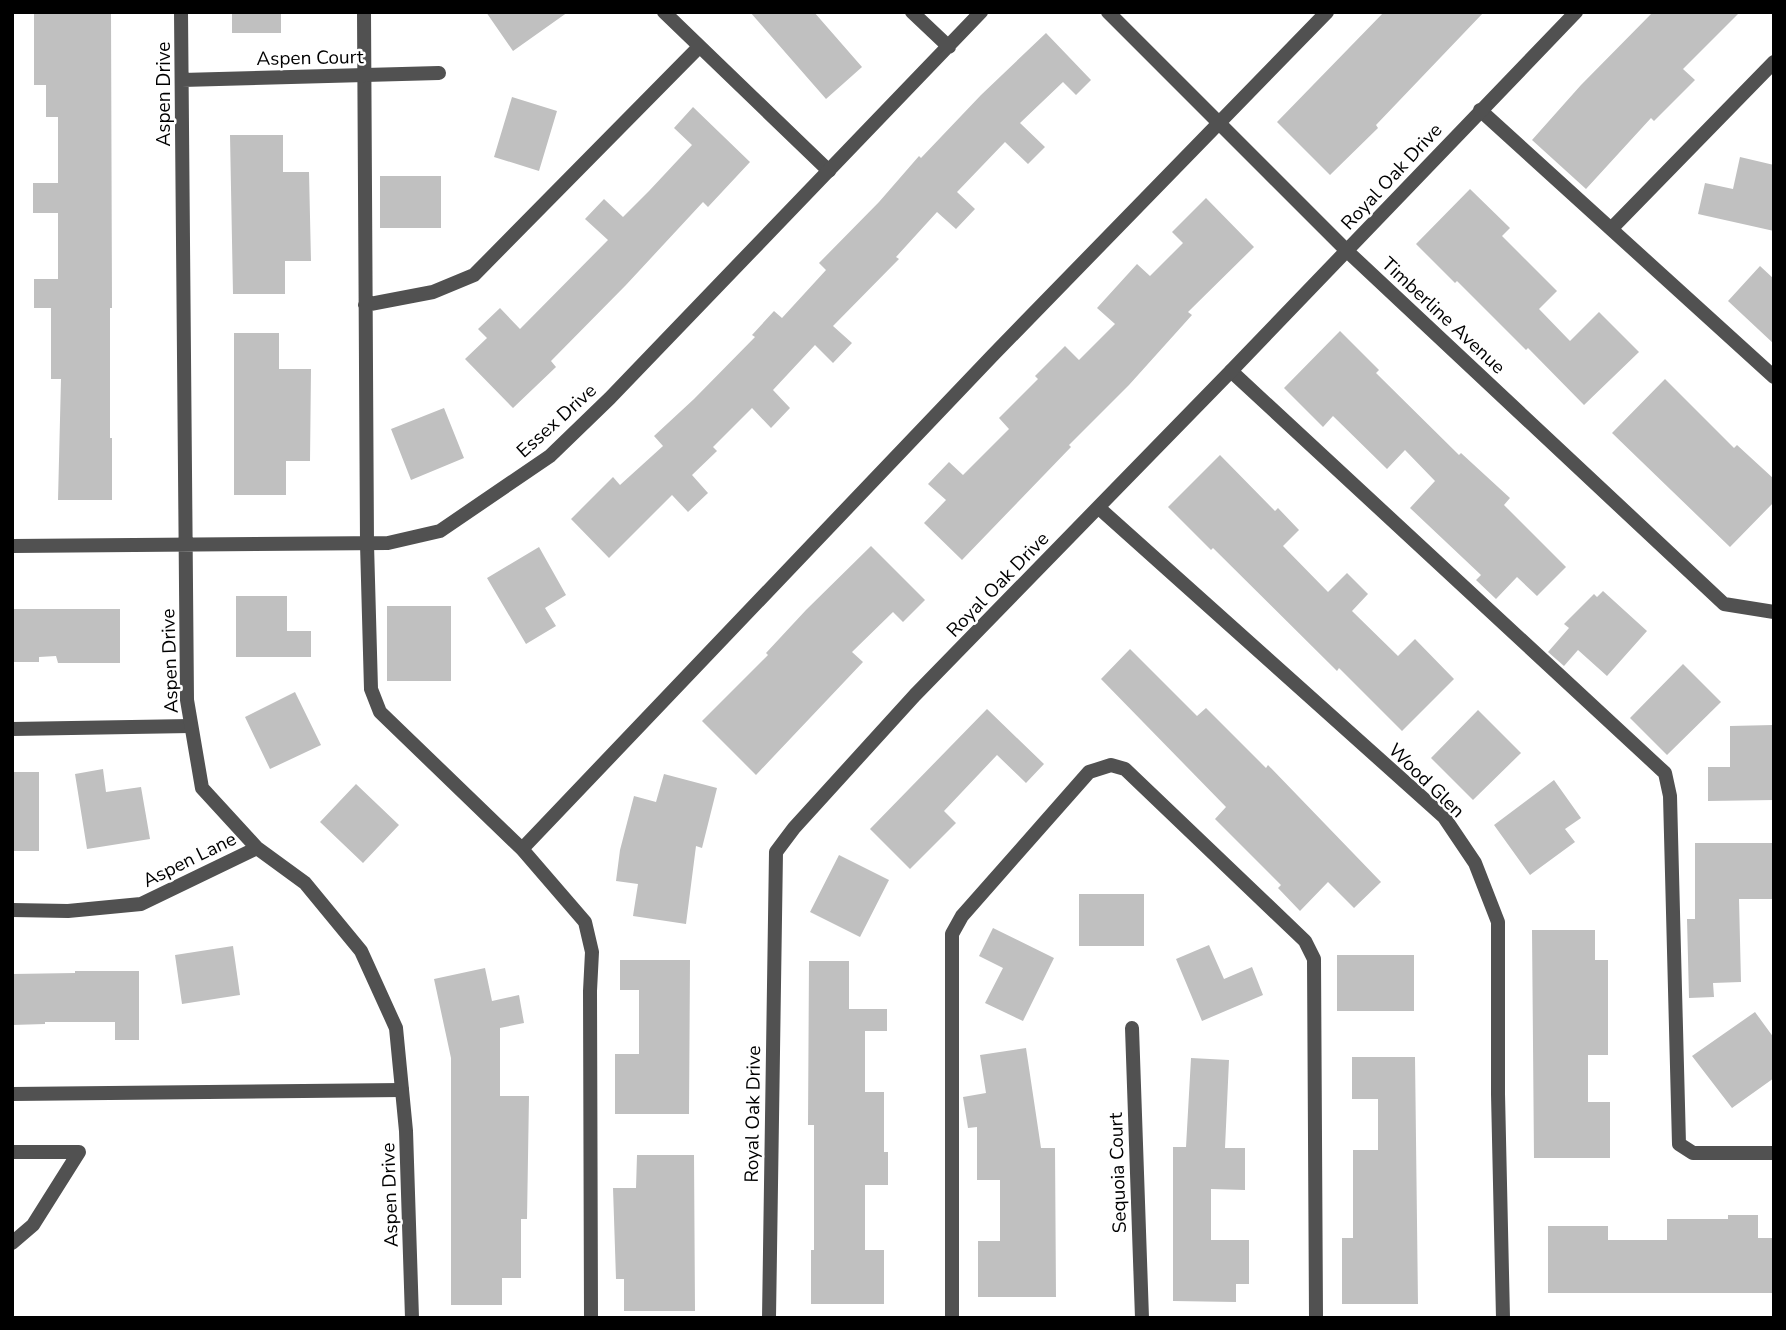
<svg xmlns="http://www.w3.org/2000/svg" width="1786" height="1330" font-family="'Nunito Sans',sans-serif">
	<rect width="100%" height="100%" fill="#fff"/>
	<path fill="#c0c0c0" d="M 34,12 L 111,12 L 112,308 L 110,308 L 110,438 L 112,438 L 112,500 L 58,500 L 61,379 L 51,379 L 51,308 L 34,308 L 34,279 L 58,279 L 58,213 L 33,213 L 33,183 L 58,183 L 58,117 L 46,117 L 46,85 L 34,85 Z
		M 232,12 L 281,12 L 281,33 L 232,33 Z
		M 486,12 L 568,12 L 513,51 Z
		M 750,12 L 814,12 L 862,67 L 826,99 Z
		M 1384,12 L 1484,12 L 1376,125 L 1378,128 L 1330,175 L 1277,122 Z
		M 1653,12 L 1740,12 L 1683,69 L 1695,80 L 1654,121 L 1651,118 L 1586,189 L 1532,140 L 1581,85 Z
		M 1046,33 L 1091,80 L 1076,95 L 1063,82 L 1020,123 L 1045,147 L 1028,164 L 1005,142 L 957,192 L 975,209 L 956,229 L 937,212 L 896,257 L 899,259 L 833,326 L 852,343 L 833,363 L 815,345 L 773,390 L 790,408 L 771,428 L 752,408 L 713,447 L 717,451 L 692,475 L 708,493 L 688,512 L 672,495 L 609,558 L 571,519 L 613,477 L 620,485 L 663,446 L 654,436 L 694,399 L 755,337 L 752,335 L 774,311 L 782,318 L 826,270 L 819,263 L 879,202 L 919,156 L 921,158 L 981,95 Z
		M 512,97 L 557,111 L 539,171 L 494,157 Z
		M 693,107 L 750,162 L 708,207 L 703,202 L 626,285 L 551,361 L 556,367 L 513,408 L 465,359 L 487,338 L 478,329 L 500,308 L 520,329 L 608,240 L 585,219 L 604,199 L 623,217 L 649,191 L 692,145 L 674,128 Z
		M 230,135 L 283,135 L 283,172 L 309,172 L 311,261 L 285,261 L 285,294 L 233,294 Z
		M 1740,157 L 1774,165 L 1774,231 L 1698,214 L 1705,183 L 1733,189 Z
		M 380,176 L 441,176 L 441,228 L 380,228 Z
		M 1470,189 L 1510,228 L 1502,236 L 1557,291 L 1539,309 L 1570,341 L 1599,312 L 1639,352 L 1584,405 L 1528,348 L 1526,350 L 1457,281 L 1455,283 L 1416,244 Z
		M 1206,198 L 1254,247 L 1188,312 L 1192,315 L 1129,385 L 1069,445 L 1071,447 L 962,560 L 924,523 L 946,500 L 928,484 L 949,462 L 963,475 L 1009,429 L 999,418 L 1038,379 L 1035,376 L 1065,346 L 1079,360 L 1115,324 L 1097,308 L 1137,264 L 1150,276 L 1183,243 L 1172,232 Z
		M 1760,266 L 1774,279 L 1774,344 L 1728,301 Z
		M 1340,331 L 1379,370 L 1376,373 L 1459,455 L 1461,453 L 1510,498 L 1504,505 L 1566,567 L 1537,596 L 1517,577 L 1496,599 L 1476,580 L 1481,575 L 1410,508 L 1435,481 L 1405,450 L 1387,469 L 1333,416 L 1323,427 L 1284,388 Z
		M 234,333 L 279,333 L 279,369 L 311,369 L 310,461 L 286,461 L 286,495 L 234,495 Z
		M 1665,379 L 1734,448 L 1737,445 L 1774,479 L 1774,502 L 1730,547 L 1612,433 Z
		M 444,408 L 464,458 L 411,480 L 391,429 Z
		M 1220,455 L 1275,511 L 1278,508 L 1299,530 L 1283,546 L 1328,592 L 1347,573 L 1368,594 L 1352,611 L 1398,656 L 1415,639 L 1454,679 L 1402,731 L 1339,668 L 1337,671 L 1213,548 L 1211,550 L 1168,507 Z
		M 871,546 L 925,600 L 903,622 L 893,612 L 852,652 L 863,662 L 756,775 L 702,721 L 768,655 L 766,653 L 806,610 Z
		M 539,547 L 566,595 L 545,608 L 556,626 L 526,644 L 487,578 Z
		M 1603,591 L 1647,631 L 1607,676 L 1578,650 L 1564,666 L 1548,652 L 1569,628 L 1564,624 L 1594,594 L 1597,597 Z
		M 236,596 L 287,596 L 287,631 L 311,631 L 311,657 L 236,657 Z
		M 387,606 L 451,606 L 451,681 L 387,681 Z
		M 12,609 L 120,609 L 120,663 L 58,663 L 56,656 L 39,657 L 39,662 L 12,662 Z
		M 1130,649 L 1197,716 L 1206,708 L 1266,768 L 1268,765 L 1381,882 L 1354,908 L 1328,882 L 1300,911 L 1278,888 L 1281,885 L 1215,819 L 1226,807 L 1101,679 Z
		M 1683,664 L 1721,702 L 1667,755 L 1630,718 Z
		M 295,692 L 321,745 L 270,769 L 245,717 Z
		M 987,709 L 1044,764 L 1026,783 L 997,755 L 944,811 L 956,823 L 910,869 L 870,829 Z
		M 1478,710 L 1521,753 L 1473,800 L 1431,758 Z
		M 1773,725 L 1774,800 L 1708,801 L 1708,767 L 1730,767 L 1730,726 Z
		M 103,769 L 106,792 L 141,787 L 150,839 L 87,849 L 75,774 Z
		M 12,772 L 39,772 L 39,851 L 12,851 Z
		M 664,774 L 717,788 L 702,848 L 696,846 L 686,924 L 633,916 L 638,884 L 616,881 L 620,850 L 634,796 L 656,802 Z
		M 1554,780 L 1581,818 L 1565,829 L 1575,842 L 1530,875 L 1494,825 Z
		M 356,784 L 399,825 L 363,863 L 320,822 Z
		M 1695,843 L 1774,843 L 1774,899 L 1739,899 L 1741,982 L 1713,983 L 1714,997 L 1689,998 L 1687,919 L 1695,919 Z
		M 839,855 L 889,880 L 860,937 L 810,912 Z
		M 1079,894 L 1144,894 L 1144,946 L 1079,946 Z
		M 993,928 L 1054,958 L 1023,1021 L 985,1003 L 1003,968 L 979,956 Z
		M 1532,930 L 1595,930 L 1595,960 L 1608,960 L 1608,1055 L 1588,1055 L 1588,1102 L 1610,1102 L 1610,1158 L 1534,1158 Z
		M 1209,945 L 1224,979 L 1252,967 L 1263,995 L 1202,1021 L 1176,959 Z
		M 233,946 L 240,995 L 182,1004 L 175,955 Z
		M 1337,955 L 1414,955 L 1414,1011 L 1337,1011 Z
		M 620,960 L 690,960 L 689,1114 L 615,1114 L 615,1054 L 639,1054 L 639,990 L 620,990 Z
		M 809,961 L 849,961 L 849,1009 L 887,1009 L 887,1031 L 865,1031 L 865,1092 L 884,1092 L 884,1152 L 888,1152 L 888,1185 L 865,1185 L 865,1250 L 884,1250 L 884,1304 L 811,1304 L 811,1250 L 814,1250 L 814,1125 L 808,1125 Z
		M 485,968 L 492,1001 L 519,995 L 524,1023 L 500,1028 L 500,1096 L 529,1096 L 527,1219 L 521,1219 L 521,1278 L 502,1278 L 502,1305 L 451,1305 L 451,1058 L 434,979 Z
		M 75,971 L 139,971 L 139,1040 L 115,1040 L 115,1022 L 45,1022 L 45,1024 L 12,1025 L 12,974 L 75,973 Z
		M 1755,1012 L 1774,1038 L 1774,1078 L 1732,1108 L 1692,1056 Z
		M 1026,1048 L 1041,1148 L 1055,1148 L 1056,1297 L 978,1297 L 978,1241 L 1000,1241 L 1000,1180 L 977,1180 L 977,1127 L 968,1128 L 963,1097 L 986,1093 L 980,1055 Z
		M 1352,1057 L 1415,1057 L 1418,1304 L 1342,1304 L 1342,1238 L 1353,1238 L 1353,1150 L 1378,1150 L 1378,1099 L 1352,1099 Z
		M 1191,1058 L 1229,1060 L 1225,1148 L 1245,1148 L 1245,1190 L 1211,1189 L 1211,1240 L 1249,1240 L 1249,1284 L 1236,1284 L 1236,1302 L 1173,1301 L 1173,1147 L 1186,1147 Z
		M 637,1155 L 694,1155 L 695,1311 L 624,1311 L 624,1279 L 616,1279 L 613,1188 L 636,1188 Z
		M 1728,1215 L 1758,1215 L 1758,1238 L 1774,1238 L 1774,1293 L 1548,1293 L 1548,1226 L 1608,1226 L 1608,1240 L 1667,1240 L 1667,1219 L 1728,1219 Z"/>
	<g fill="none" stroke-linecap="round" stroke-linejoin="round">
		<path stroke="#515151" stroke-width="14" d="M 364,12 L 367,544 L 371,689 L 380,712 L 522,849 L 585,922 L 592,952 L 590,991 L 591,1318
			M 664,12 L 829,171
			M 1480,110 L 1774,377
			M 1612,228 L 1774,62
			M 365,305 L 433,292 L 474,275 L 698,48
			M 1231,371 L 1665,773 L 1670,796 L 1679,1144 L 1693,1153 L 1774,1153
			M 12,729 L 191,726
			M 522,849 L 993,355 L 1327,12
			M 12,1094 L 402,1090
			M 12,1152 L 79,1152 L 33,1225 L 12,1243
			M 952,1318 L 952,934 L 962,916 L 1089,772 L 1111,765 L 1125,769 L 1305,941 L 1314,959 L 1316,1318"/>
		<path stroke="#515151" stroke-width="14" d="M 181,12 L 187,700 L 202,788 L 257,848 L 305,883 L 361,951 L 396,1028 L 406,1131 L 412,1318
			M 912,12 L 949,47
			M 1108,12 L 1347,251 L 1724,604 L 1774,612
			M 182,80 L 439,73
			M 1099,508 L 1444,817 L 1475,863 L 1498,922 L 1498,1094 L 1503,1318
			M 12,546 L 388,543 L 440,531 L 550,456 L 610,398 L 981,12
			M 12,910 L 68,911 L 141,904 L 257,848
			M 1132,1028 L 1142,1318
			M 769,1318 L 776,852 L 794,828 L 915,695 L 1231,371 L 1576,12"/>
	</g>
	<g text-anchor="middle" stroke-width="5" stroke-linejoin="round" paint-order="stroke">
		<g font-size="19" fill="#000" stroke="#fff">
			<text transform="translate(310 57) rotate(-1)" y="7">Aspen Court</text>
			<text transform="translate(163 94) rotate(-90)" y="7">Aspen Drive</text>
			<text transform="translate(1391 176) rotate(-47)" y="7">Royal Oak Drive</text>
			<text transform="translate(1444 315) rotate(43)" y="7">Timberline Avenue</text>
			<text transform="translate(556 420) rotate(-42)" y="7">Essex Drive</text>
			<text transform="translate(997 584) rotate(-46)" y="7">Royal Oak Drive</text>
			<text transform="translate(169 661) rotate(-92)" y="7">Aspen Drive</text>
			<text transform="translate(1427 780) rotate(44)" y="7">Wood Glen</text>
			<text transform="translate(189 859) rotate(-26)" y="7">Aspen Lane</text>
			<text transform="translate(752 1114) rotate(-89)" y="7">Royal Oak Drive</text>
			<text transform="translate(1117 1173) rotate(-92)" y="7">Sequoia Court</text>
			<text transform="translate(389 1195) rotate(-92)" y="7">Aspen Drive</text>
		</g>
	</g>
	<rect width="1786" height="1330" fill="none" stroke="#000000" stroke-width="28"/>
</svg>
